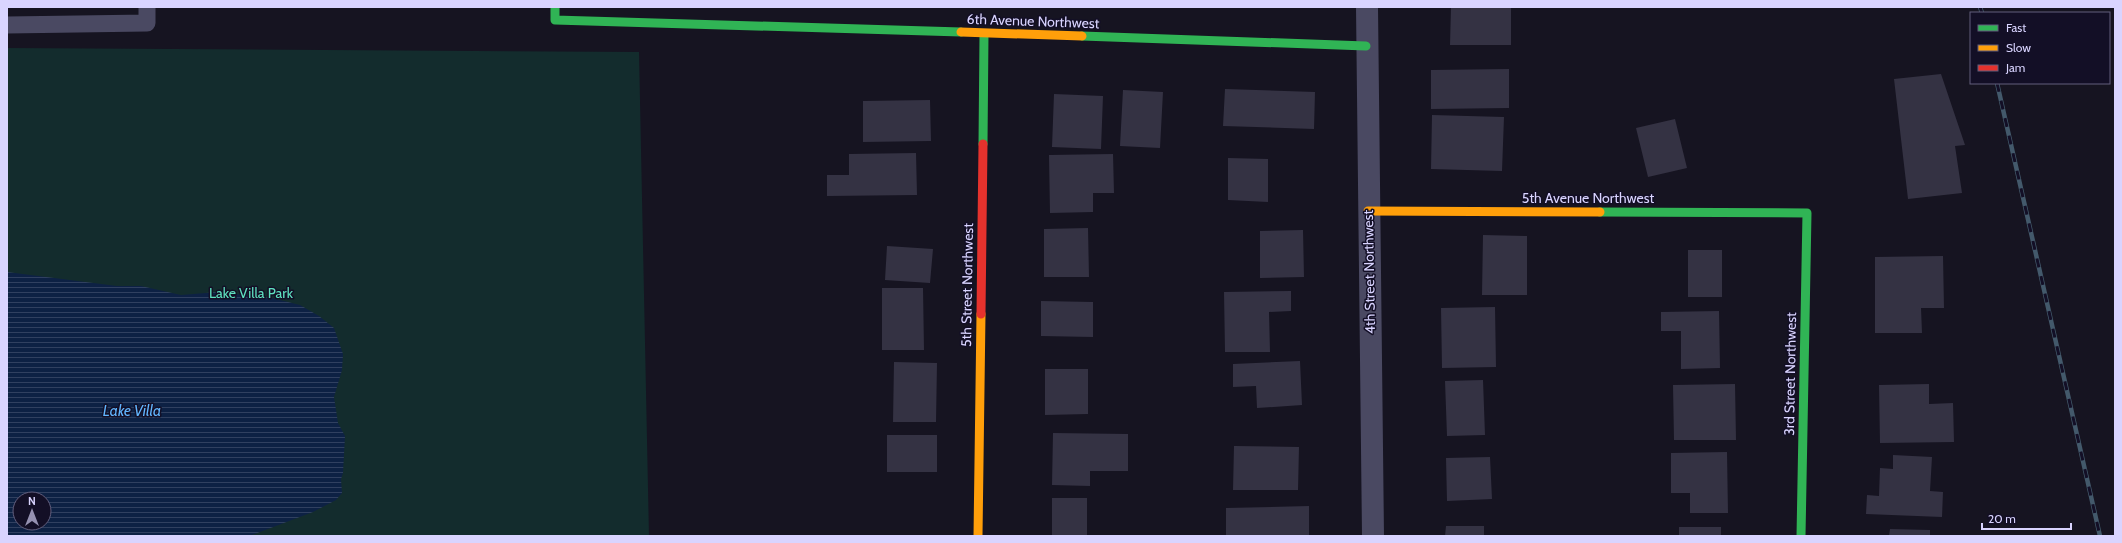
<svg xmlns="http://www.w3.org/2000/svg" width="2122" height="543" font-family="Cabin,sans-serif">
	<defs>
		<pattern id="water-rules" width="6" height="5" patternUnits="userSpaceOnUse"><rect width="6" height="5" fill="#0d2144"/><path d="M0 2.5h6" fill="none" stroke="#304060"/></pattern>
	</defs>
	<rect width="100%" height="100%" fill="#161421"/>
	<path fill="#132c2d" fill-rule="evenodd" d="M 7,48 L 639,52 L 649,536 L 7,536 ZM 20,499 L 44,499 L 44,523 L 20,523 Z"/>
	<path fill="url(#water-rules)" fill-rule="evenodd" d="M 7,272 L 117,286 L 141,286 L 181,295 L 218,292 L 272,298 L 300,305 L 319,316 L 334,328 L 343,354 L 342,370 L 334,397 L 338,423 L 345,436 L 343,473 L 341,479 L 342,493 L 336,500 L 313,512 L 249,536 L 7,536 ZM 20,499 L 44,499 L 44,523 L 20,523 Z"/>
	<path fill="#343243" d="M 1451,7 L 1511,7 L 1511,45 L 1450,45 Z
		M 1509,69 L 1509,108 L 1431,109 L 1431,70 Z
		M 1941,74 L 1965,145 L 1955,146 L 1962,193 L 1908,199 L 1894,79 Z
		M 1225,89 L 1315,92 L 1314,129 L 1223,126 Z
		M 1123,90 L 1163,92 L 1160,148 L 1120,146 Z
		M 1054,94 L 1103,96 L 1101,149 L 1052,147 Z
		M 930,100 L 931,141 L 863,142 L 863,101 Z
		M 1432,115 L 1504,117 L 1502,171 L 1431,169 Z
		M 1675,119 L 1687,168 L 1648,177 L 1636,128 Z
		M 916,153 L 917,195 L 827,196 L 827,175 L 849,175 L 849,154 Z
		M 1113,154 L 1114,193 L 1093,193 L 1093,212 L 1050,213 L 1049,155 Z
		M 1228,158 L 1268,159 L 1268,202 L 1228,200 Z
		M 1088,228 L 1089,277 L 1044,277 L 1044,229 Z
		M 1303,230 L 1304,277 L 1260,278 L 1260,231 Z
		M 1483,235 L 1527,236 L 1527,295 L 1482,295 Z
		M 887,246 L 933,249 L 930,283 L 885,280 Z
		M 1688,250 L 1722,250 L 1722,297 L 1688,297 Z
		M 1943,256 L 1944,308 L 1921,308 L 1922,333 L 1875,333 L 1875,257 Z
		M 882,288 L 923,288 L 924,350 L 882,350 Z
		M 1291,291 L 1291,311 L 1269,312 L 1270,352 L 1225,352 L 1224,292 Z
		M 1041,301 L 1093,302 L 1093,337 L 1041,336 Z
		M 1495,307 L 1496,367 L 1442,368 L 1441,308 Z
		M 1719,311 L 1720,368 L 1681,369 L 1681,331 L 1661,331 L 1661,312 Z
		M 1300,361 L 1302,405 L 1257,408 L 1256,386 L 1233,387 L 1233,364 Z
		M 894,362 L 937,363 L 936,422 L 893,422 Z
		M 1045,369 L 1088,369 L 1088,414 L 1045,415 Z
		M 1483,380 L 1485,435 L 1447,436 L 1445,381 Z
		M 1735,384 L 1736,440 L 1674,440 L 1673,385 Z
		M 1929,384 L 1929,404 L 1953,403 L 1954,442 L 1880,443 L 1879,385 Z
		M 1053,433 L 1128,434 L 1128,471 L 1090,471 L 1090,486 L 1052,485 Z
		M 887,435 L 937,435 L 937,472 L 887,472 Z
		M 1234,446 L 1299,447 L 1298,490 L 1233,490 Z
		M 1727,452 L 1728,513 L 1690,513 L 1690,493 L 1671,493 L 1671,453 Z
		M 1893,455 L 1932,457 L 1930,491 L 1943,492 L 1942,517 L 1866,514 L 1867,495 L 1879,496 L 1880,468 L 1893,469 Z
		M 1490,457 L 1492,499 L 1447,501 L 1446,458 Z
		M 1052,498 L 1087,498 L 1087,536 L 1052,536 Z
		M 1309,506 L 1309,536 L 1226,536 L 1226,508 Z
		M 1446,526 L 1484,526 L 1484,536 L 1445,536 Z
		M 1679,527 L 1721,527 L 1721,536 L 1679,536 Z
		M 1890,529 L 1930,530 L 1930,536 L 1889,536 Z"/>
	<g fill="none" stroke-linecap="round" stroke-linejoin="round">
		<path stroke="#4a4962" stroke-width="17" d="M 7,25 L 147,23 L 147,7"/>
		<path stroke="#4a4962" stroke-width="22" d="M 1367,7 L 1373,536"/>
		<path stroke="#30b455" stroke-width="9" d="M 555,7 L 555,20 L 961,32
			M 1082,36 L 1366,46
			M 983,144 L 984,34
			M 1600,212 L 1807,213 L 1801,536"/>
		<path stroke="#ff9f0a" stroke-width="9" d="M 961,32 L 1082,36
			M 1368,211 L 1600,212
			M 978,536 L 981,314"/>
		<path stroke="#e5322d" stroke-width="9" d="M 981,314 L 983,144"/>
		<g stroke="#43596b" stroke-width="4.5">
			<path id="rail" d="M 1980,7 L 1982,13
				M 1997,83 L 2100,536"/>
		</g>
		<use href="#rail" stroke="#130f26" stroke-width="3" stroke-dasharray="9" stroke-linecap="butt"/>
	</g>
	<g text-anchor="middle" stroke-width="3" stroke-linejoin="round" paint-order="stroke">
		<g font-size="14" fill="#d9d4ff" stroke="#130f26">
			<text transform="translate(1033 21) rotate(2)" y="5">6th Avenue Northwest</text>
			<text x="1588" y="203">5th Avenue Northwest</text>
			<text transform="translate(1369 272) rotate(-91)" y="5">4th Street Northwest</text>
			<text transform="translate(967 285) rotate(-89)" y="5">5th Street Northwest</text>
			<text transform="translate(1790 374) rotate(-89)" y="5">3rd Street Northwest</text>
		</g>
		<g font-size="14" fill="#5fe0c0" stroke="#130f26">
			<text x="251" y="298">Lake Villa Park</text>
		</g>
		<g font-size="15" font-style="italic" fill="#62b6ff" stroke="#130f26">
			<text x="132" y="416">Lake Villa</text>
		</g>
	</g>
	<rect width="2122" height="543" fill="none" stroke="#d9d4ff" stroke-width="16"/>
	<rect x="1970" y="12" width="140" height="72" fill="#130f26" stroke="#625e7d"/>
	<rect x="1978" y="25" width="20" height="6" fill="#30b455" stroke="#625e7d"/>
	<text x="2006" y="32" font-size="12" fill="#d9d4ff">Fast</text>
	<rect x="1978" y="45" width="20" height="6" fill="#ff9f0a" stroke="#625e7d"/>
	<text x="2006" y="52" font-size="12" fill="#d9d4ff">Slow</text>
	<rect x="1978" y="65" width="20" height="6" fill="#e5322d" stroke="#625e7d"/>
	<text x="2006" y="72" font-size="12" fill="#d9d4ff">Jam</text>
	<g transform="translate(32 511)"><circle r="19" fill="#130f26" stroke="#625e7d"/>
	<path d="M0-3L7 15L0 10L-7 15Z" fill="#9591b1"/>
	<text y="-6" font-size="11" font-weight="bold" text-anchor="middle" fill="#d9d4ff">N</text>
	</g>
	<path d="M1982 523v6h89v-6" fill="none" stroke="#d9d4ff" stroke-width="2"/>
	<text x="1988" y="523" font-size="12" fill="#d9d4ff" stroke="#130f26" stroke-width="3" paint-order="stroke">20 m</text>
</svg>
